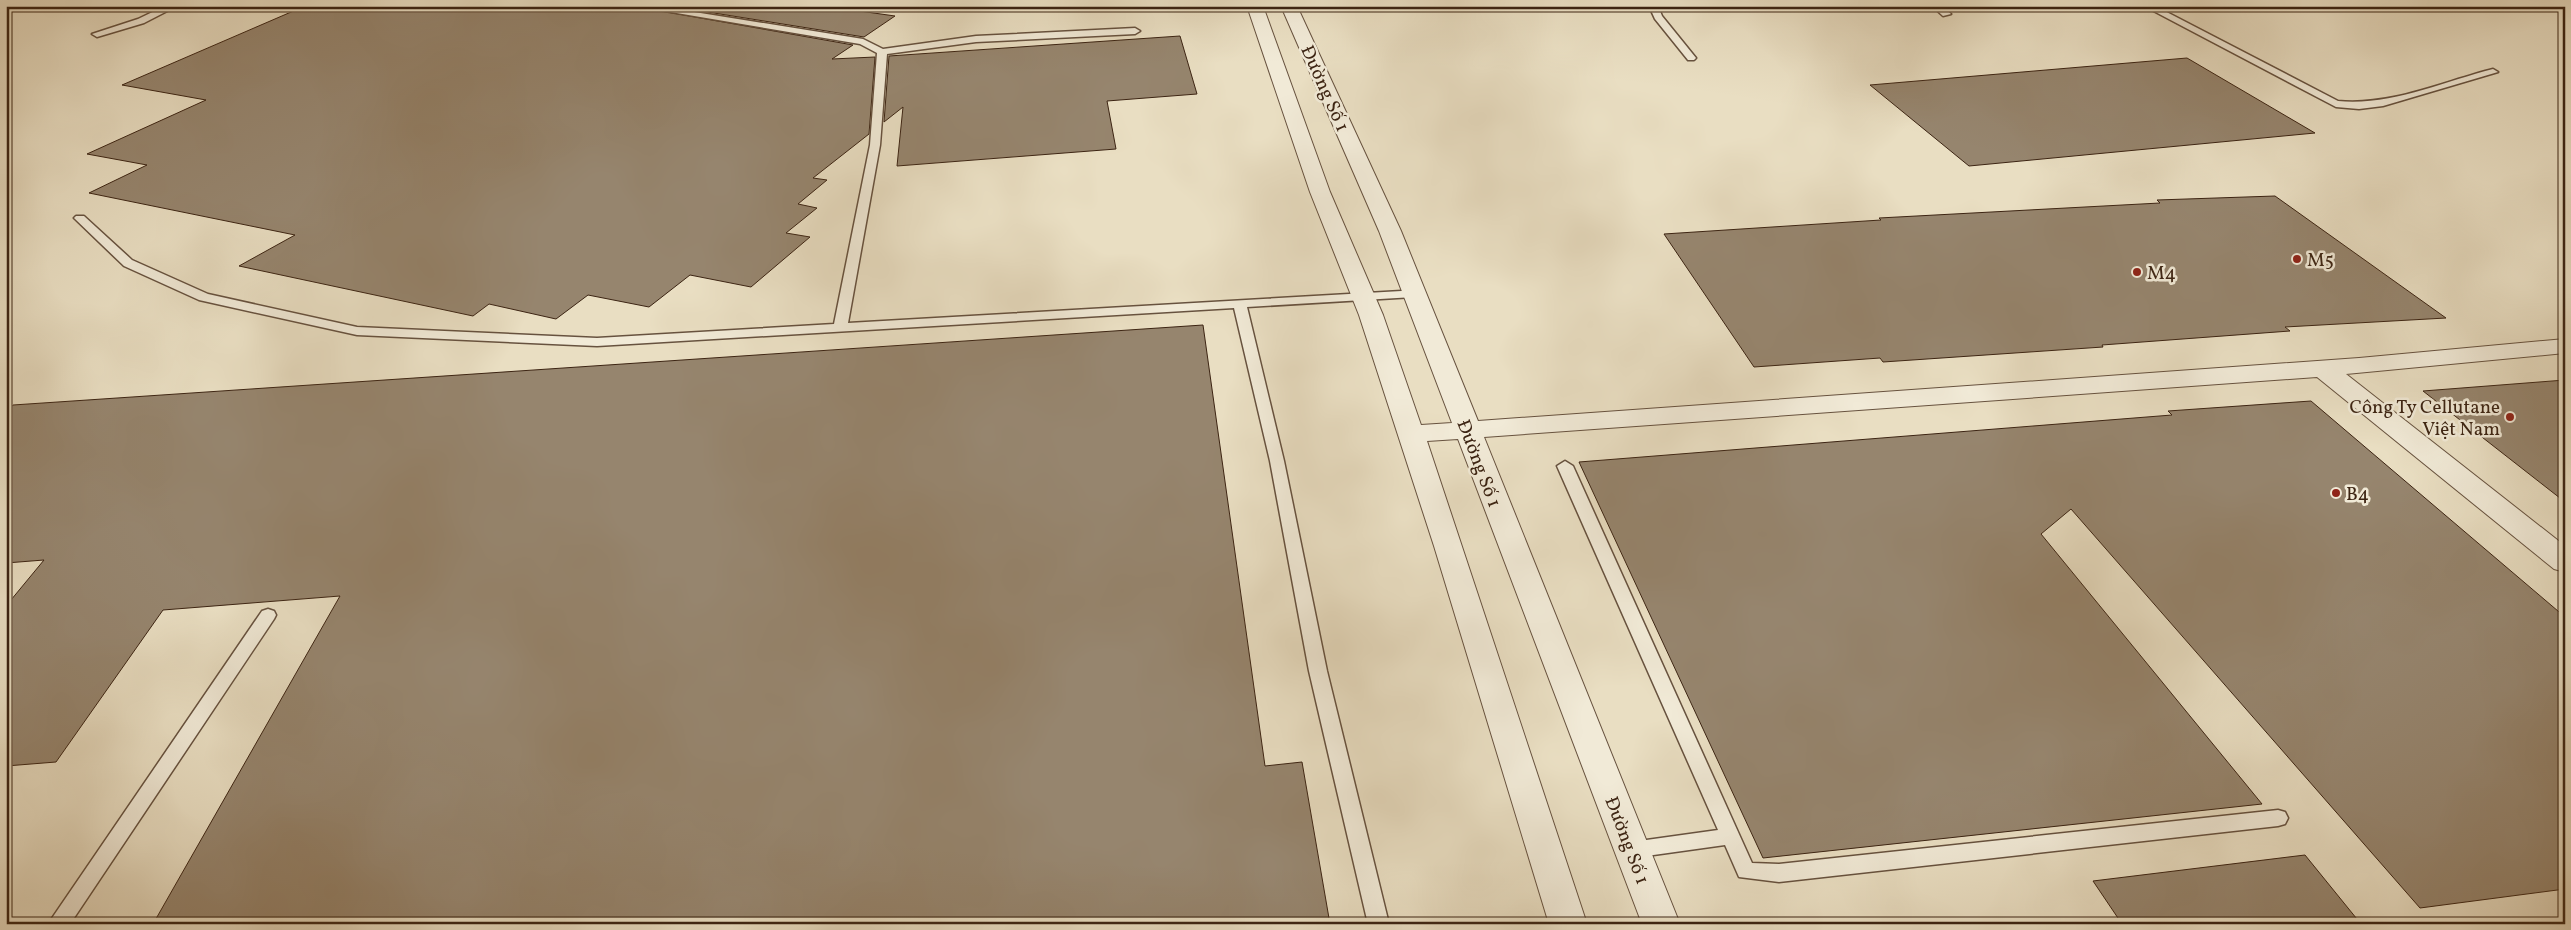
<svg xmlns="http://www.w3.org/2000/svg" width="2571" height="930" font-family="Vollkorn,serif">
	<rect width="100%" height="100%" fill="#e9dec2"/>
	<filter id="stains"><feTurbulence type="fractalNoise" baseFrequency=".004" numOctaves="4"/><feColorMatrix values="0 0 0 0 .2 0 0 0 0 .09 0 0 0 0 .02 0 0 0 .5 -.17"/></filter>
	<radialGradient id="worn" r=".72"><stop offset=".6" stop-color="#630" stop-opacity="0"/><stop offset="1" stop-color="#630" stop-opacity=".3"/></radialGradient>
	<path fill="#96856e" stroke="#3c2413" d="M 305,6 L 568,6 L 590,9 L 590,6 L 633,6 L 853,45 L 832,59 L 875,57 L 869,134 L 813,178 L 827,180 L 798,204 L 817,208 L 786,233 L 810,237 L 751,287 L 690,275 L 649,307 L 588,295 L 556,319 L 489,304 L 473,316 L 239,266 L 295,235 L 89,193 L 147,165 L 87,154 L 206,100 L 122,85 Z
		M 670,6 L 824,6 L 895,16 L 864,37 Z
		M 1180,36 L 1197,94 L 1107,101 L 1116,149 L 897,166 L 903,107 L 884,122 L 889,56 Z
		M 2187,58 L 2315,133 L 1969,166 L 1870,85 Z
		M 2275,196 L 2446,318 L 2285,327 L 2290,331 L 2102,345 L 2103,347 L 1883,362 L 1880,358 L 1754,367 L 1664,234 L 1881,220 L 1879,218 L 2160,203 L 2157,200 Z
		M 1203,325 L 1265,766 L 1302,762 L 1330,924 L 153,924 L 340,596 L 163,610 L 56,762 L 6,766 L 6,606 L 44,560 L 6,563 L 6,413 L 13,405 Z
		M 2565,380 L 2565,502 L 2423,391 Z
		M 2311,401 L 2565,617 L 2565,889 L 2420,908 L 2071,509 L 2041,534 L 2262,804 L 1763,858 L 1579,462 L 2172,415 L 2168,411 Z
		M 2305,855 L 2361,924 L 2122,924 L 2093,881 Z"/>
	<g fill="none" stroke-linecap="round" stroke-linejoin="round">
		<g stroke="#67523f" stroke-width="3">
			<path id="service" d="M 165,6 L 177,6 L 144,23 L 97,37 L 92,34 L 138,19 Z
				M 635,6 L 657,6 L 863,39 L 883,49 L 976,36 L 1135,28 L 1140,31 L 1135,34 L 976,42 L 887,54 L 880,145 L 848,323 L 1419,290 L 1420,293 L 1414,297 L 1247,307 L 1284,461 L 1327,671 L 1389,924 L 1368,924 L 1309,671 L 1270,461 L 1234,308 L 597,346 L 357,335 L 199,300 L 124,266 L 74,218 L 76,216 L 84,216 L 132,260 L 208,294 L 357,327 L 597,338 L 834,324 L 870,145 L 877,53 L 860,44 Z
				M 1287,6 L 1314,6 L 1290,11 L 1287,10 Z
				M 1649,6 L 1658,6 L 1662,16 L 1696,58 L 1694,60 L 1688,60 L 1655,19 Z
				M 1932,6 L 1942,6 L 1951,14 L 1943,16 Z
				M 2144,6 L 2155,6 L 2338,101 C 2391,106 2442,82 2493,69 L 2498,72 L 2383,106 L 2359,109 L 2336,107 Z
				M 1565,461 L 1573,466 L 1752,863 L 1779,864 L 2278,810 L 2285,812 L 2288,818 L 2285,824 L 2278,826 L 1779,882 L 1739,877 L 1725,845 L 1632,858 L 1625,856 L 1622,850 L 1625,844 L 1632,842 L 1718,830 L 1557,466 Z
				M 268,609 L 274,611 L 276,615 L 274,619 L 70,924 L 48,924 L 262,611 Z"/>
		</g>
		<g stroke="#67523f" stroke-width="2">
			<path id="minor" d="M 1247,6 L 1263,6 L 1330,192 L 1383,315 L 1421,425 L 1452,423 L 1379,231 L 1281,6 L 1297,6 L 1401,231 L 1478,421 L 2359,358 L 2565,339 L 2565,353 L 2346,374 L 2565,546 L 2565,572 L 2554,569 L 2317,377 L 1484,437 L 1680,924 L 1642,924 L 1458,439 L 1427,441 L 1587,924 L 1549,924 L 1434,546 L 1359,315 L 1310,192 Z"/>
		</g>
		<use href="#service" fill="#f1ead7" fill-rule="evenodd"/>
		<use href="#minor" fill="#f1ead7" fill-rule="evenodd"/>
	</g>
	<g fill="#8f2418" stroke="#f1ead7" stroke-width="2">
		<circle cx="2297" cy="259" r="5"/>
		<circle cx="2137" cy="272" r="5"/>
		<circle cx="2510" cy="417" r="5"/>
		<circle cx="2336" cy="493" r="5"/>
	</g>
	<g text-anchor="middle" stroke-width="5" stroke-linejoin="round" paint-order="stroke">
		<g font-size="19" fill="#3c2413" stroke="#f1ead7">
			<text transform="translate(1326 88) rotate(66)" y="7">Đường Số 1</text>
			<text transform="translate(1480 463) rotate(69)" y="7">Đường Số 1</text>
			<text transform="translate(1628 840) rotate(69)" y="7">Đường Số 1</text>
		</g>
		<g font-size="19" fill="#3c2413" stroke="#f1ead7" text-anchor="start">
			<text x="2307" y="266">M5</text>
			<text x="2147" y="279">M4</text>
			<text x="2500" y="413" text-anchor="end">Công Ty Cellutane<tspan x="2500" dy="22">Việt Nam</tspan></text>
			<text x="2346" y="500">B4</text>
		</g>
	</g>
	<rect width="2571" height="930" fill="none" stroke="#e9dec2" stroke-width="25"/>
	<rect x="8" y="8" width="2556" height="915" fill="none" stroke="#3c2413" stroke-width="2.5"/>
	<rect x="12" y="12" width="2546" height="905" fill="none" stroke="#3c2413"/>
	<rect width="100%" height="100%" filter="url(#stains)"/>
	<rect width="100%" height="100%" fill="url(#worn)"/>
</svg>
